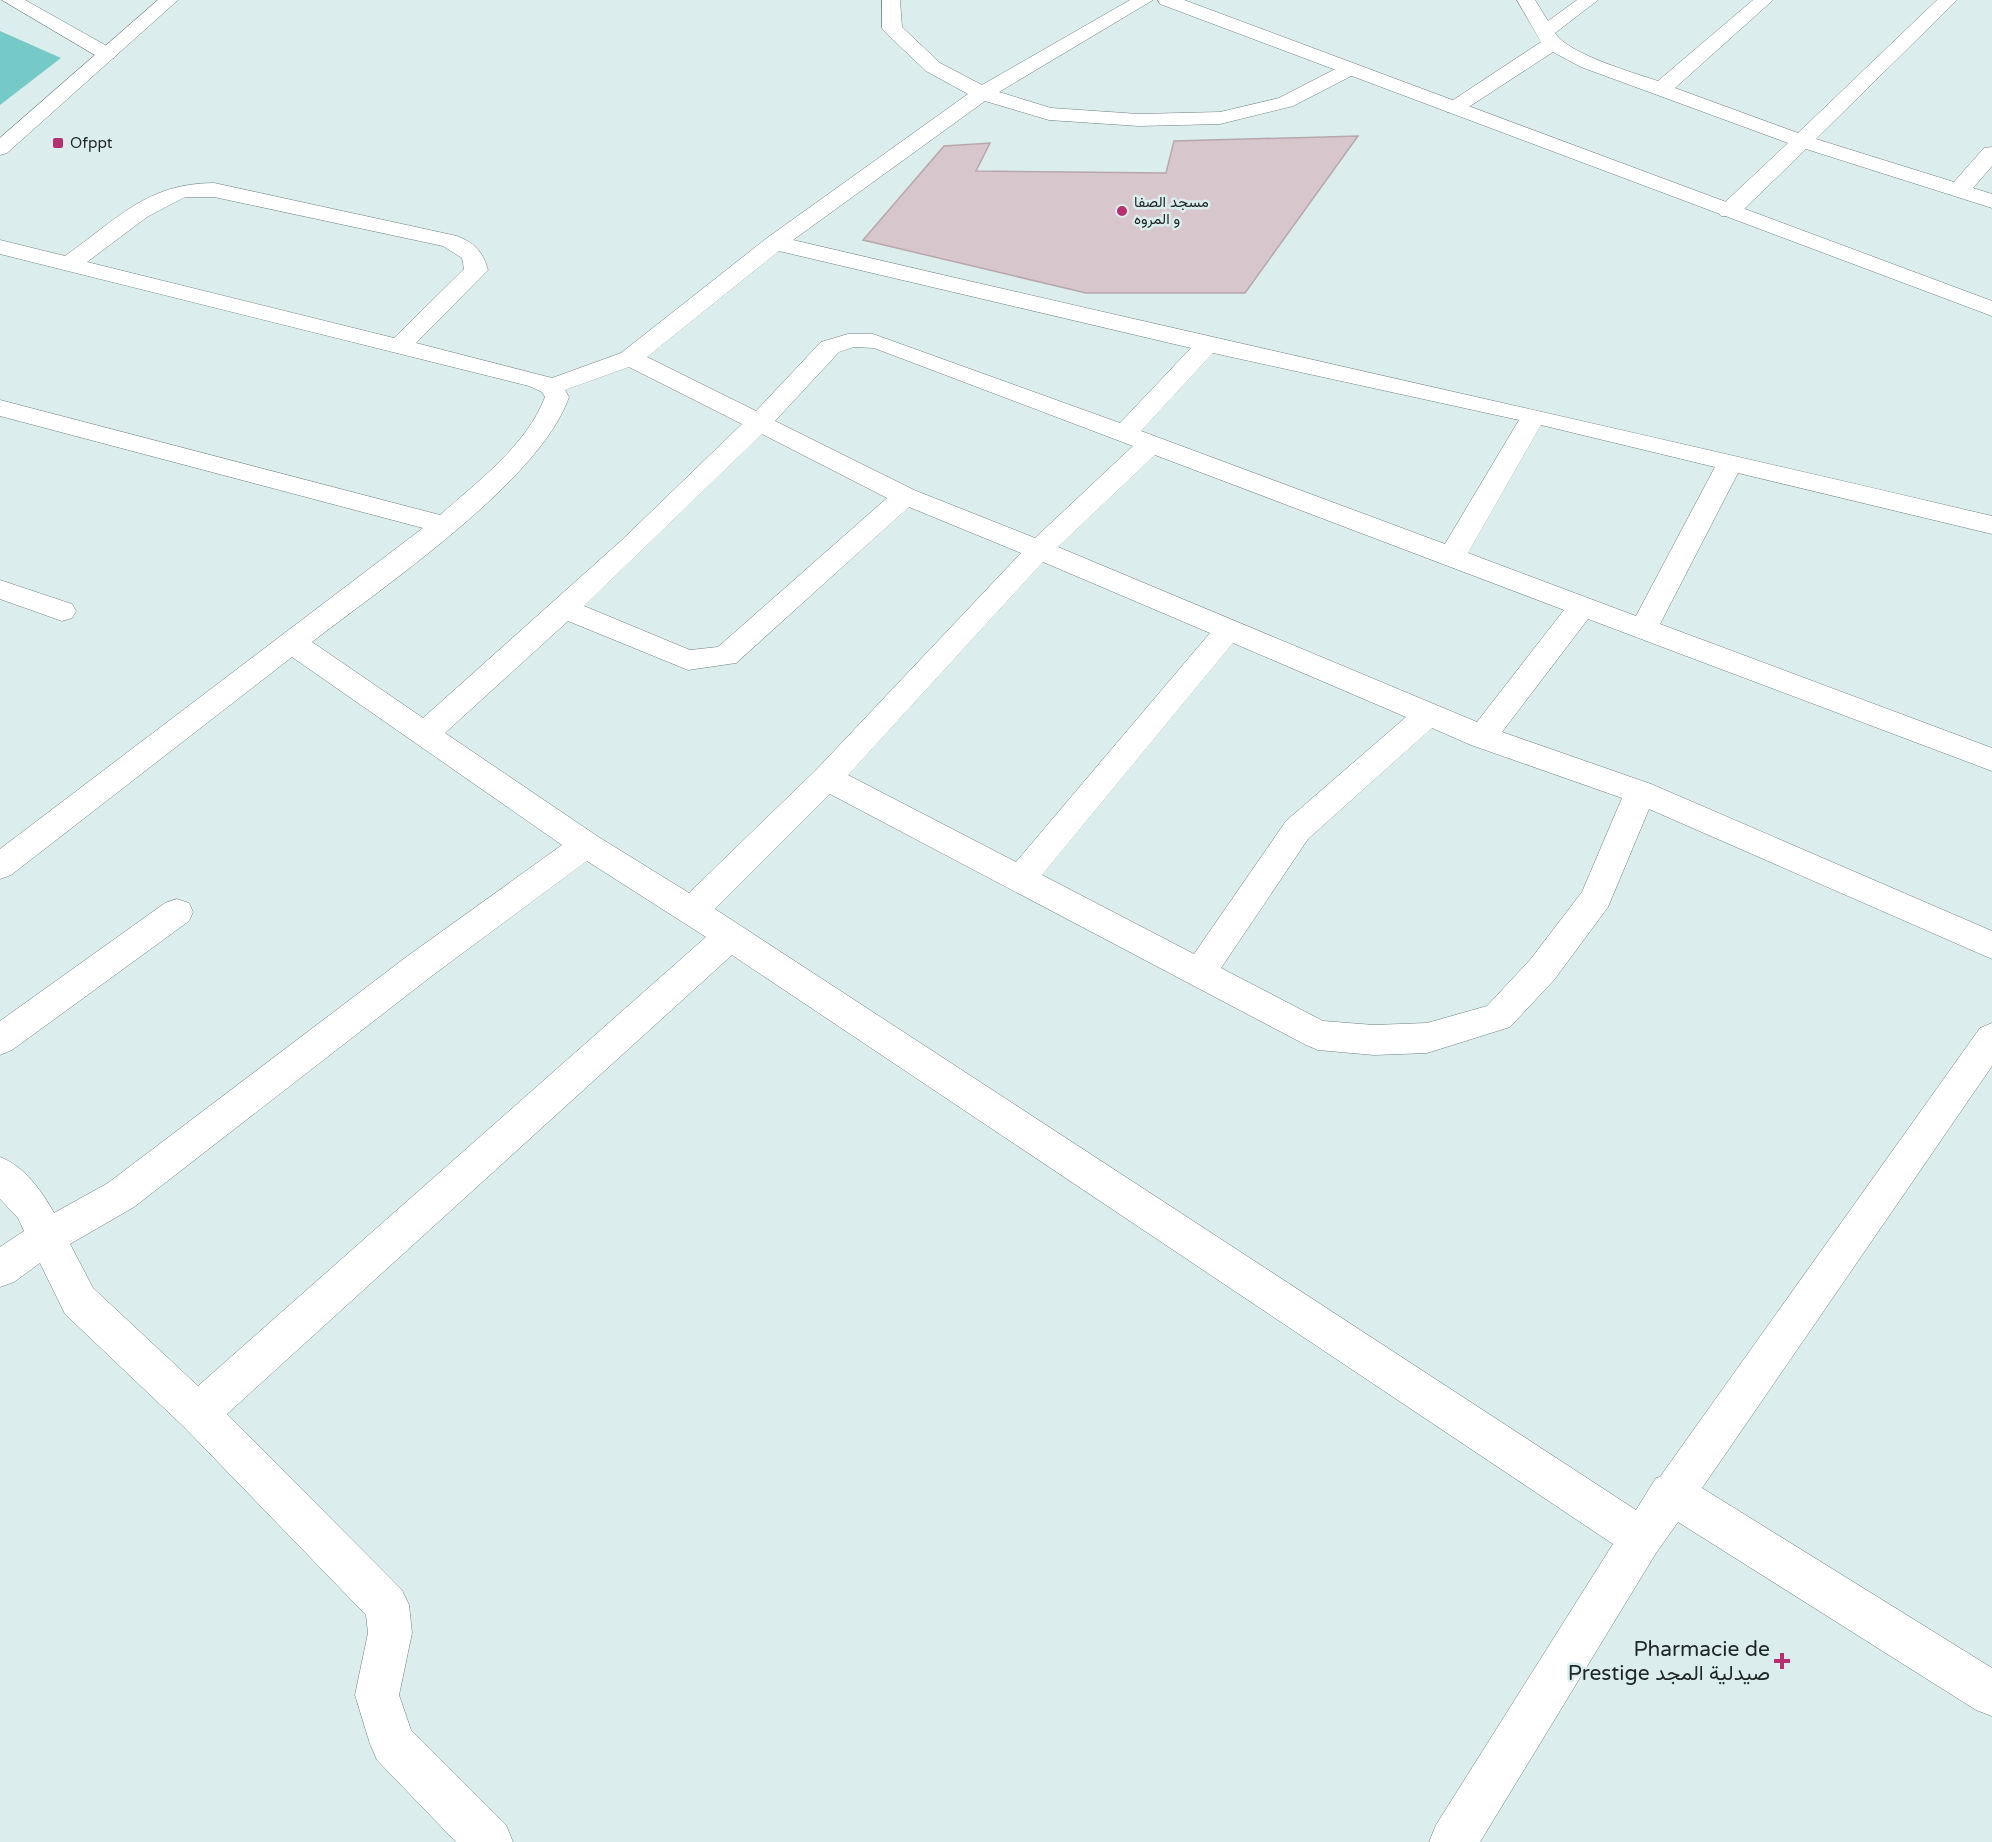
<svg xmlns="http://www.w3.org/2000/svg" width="1992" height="1842" font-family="'Varela Round',Vazirmatn,sans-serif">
	<rect width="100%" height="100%" fill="#dbeeed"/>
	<path fill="#75cac7" d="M 0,31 L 61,58 L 0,105 Z"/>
	<path fill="#d7c7cc" stroke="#b7a7ac" stroke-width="1.5" d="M 1358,136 L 1245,293 L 1086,293 L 863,240 L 944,146 L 990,143 L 976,171 L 1166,173 L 1174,141 Z"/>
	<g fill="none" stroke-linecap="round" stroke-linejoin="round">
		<g stroke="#6f8080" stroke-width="1">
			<path id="minor" d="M 2,0 L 25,0 L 114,50 L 117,54 L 114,58 L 100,58 Z
				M 882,0 L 900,0 L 902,27 L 940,63 L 982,85 L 1130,0 L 1153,0 L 999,92 L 1051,108 L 1139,114 L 1220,112 L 1279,98 L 1343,65 L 1357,65 L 1360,69 L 1357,73 L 1293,106 L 1220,124 L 1139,126 L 1049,120 L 985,101 L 793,240 C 1193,334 1593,422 1992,516 L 1992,534 L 1738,473 L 1660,624 L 1992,748 L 1992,771 L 1588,619 L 1502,732 L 1651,784 L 1992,931 L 1992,959 L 1649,809 L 1608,907 L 1554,980 L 1510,1027 L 1427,1053 L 1374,1055 L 1318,1050 L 1306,1045 L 830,794 L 715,909 L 1636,1510 L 1656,1478 L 1660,1477 L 1980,1028 L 1992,1023 L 1992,1066 L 1702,1488 L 1992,1668 L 1992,1716 L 1976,1710 L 1678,1522 L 1656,1553 L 1480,1842 L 1429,1842 L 1436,1825 L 1613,1544 L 732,955 L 227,1414 L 402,1590 L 409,1605 L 412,1633 L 399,1695 L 411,1730 L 506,1825 L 513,1842 L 456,1842 L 377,1760 L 370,1744 L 355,1695 L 368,1633 L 366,1615 L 184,1427 L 65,1314 L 40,1263 L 14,1282 L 0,1287 L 0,1247 L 24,1231 L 18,1218 L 0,1199 L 0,1157 C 24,1166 42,1191 54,1213 L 108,1183 L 409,955 L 562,845 L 292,657 L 11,875 L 0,879 L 0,849 L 423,528 L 0,416 L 0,400 L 440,515 C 477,482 527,445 545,397 L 542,392 L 529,386 L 0,254 L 0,240 L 65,256 C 116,220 147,183 214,183 L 457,236 C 475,243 483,252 488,270 L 416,343 L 552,378 L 621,353 L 767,238 L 968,94 L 926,71 L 885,32 L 882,28 ZM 185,197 L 214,197 L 443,246 L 462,258 L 464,269 L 394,338 L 87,262 L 147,217 ZM 779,251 L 1191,348 L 1120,423 L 873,334 L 848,334 L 821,342 L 756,411 L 647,357 ZM 854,347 L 874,348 L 1133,446 L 1035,538 L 914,490 L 775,421 L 839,352 ZM 1213,353 L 1519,420 L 1445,544 L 1141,431 ZM 629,367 L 742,424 L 623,539 L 423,718 L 312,642 C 384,586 540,481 569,397 L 565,390 ZM 1541,425 L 1715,467 L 1636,616 L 1468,553 ZM 762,434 L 887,498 L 718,647 L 690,650 L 584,606 ZM 1155,455 L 1564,610 L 1477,722 L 1058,547 ZM 909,507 L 1021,553 L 816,770 L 689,893 L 597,836 L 445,733 L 568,621 L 688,670 L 736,663 ZM 1043,562 L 1210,633 L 1016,862 L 848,775 ZM 1233,643 L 1406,717 L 1286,821 L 1194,954 L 1042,875 ZM 1432,728 L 1471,745 L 1622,798 L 1582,892 L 1530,960 L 1487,1006 L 1427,1023 L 1374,1025 L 1323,1021 L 1221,968 L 1308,839 ZM 587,861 L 706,937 L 198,1386 L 93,1288 L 70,1244 L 134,1207 L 433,975 Z
				M 1517,0 L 1535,0 L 1548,21 L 1577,0 L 1598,0 L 1555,33 C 1568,54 1634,73 1658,81 L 1753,0 L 1773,0 L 1675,88 L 1798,133 L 1937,0 L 1957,0 L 1816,139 L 1954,182 L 1984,148 L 1992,147 L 1992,166 L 1973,188 L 1992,194 L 1992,208 L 1806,149 L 1737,216 L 1721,216 L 1718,211 L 1721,206 L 1788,143 L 1581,67 L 1553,52 L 1461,112 L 1447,112 L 1444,108 L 1447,104 L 1541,42 Z
				M 0,580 L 72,604 L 76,611 L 72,618 L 62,621 L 0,599 Z
				M 177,899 L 189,903 L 193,912 L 189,921 L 12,1050 L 0,1055 L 0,1021 L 165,903 Z"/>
		</g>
		<g stroke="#6f8080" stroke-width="1">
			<path id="tertiary" d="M 1158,0 L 1184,0 L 1992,301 L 1992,316 L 1160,4 Z"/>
		</g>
		<g stroke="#6f8080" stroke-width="1">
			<path id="secondary" d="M 158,0 L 178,0 L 7,153 L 0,155 L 0,138 Z"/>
		</g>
		<use href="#minor" fill="#fff" fill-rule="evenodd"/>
		<use href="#tertiary" fill="#fff" fill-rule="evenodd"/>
		<use href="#secondary" fill="#fff" fill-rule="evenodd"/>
	</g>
	<g fill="#b72f6f" stroke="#dbeeed" stroke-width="2">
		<rect x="52" y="137" width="12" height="12" rx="3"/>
		<circle cx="1122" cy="211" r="6"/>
		<path d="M1779 1652h6v6h6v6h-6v6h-6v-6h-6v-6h6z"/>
	</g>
	<g text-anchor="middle" stroke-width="5" stroke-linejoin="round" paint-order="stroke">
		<g font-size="15" fill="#202727" stroke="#dbeeed" text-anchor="start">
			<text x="70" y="148">Ofppt</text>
			<text x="1134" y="207">مسجد الصفا<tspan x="1134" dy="17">و المروه</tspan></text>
		</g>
		<g font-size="21" fill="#202727" stroke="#dbeeed" text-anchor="end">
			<text x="1770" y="1656">Pharmacie de<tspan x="1770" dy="24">Prestige صيدلية المجد</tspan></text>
		</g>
	</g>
</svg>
